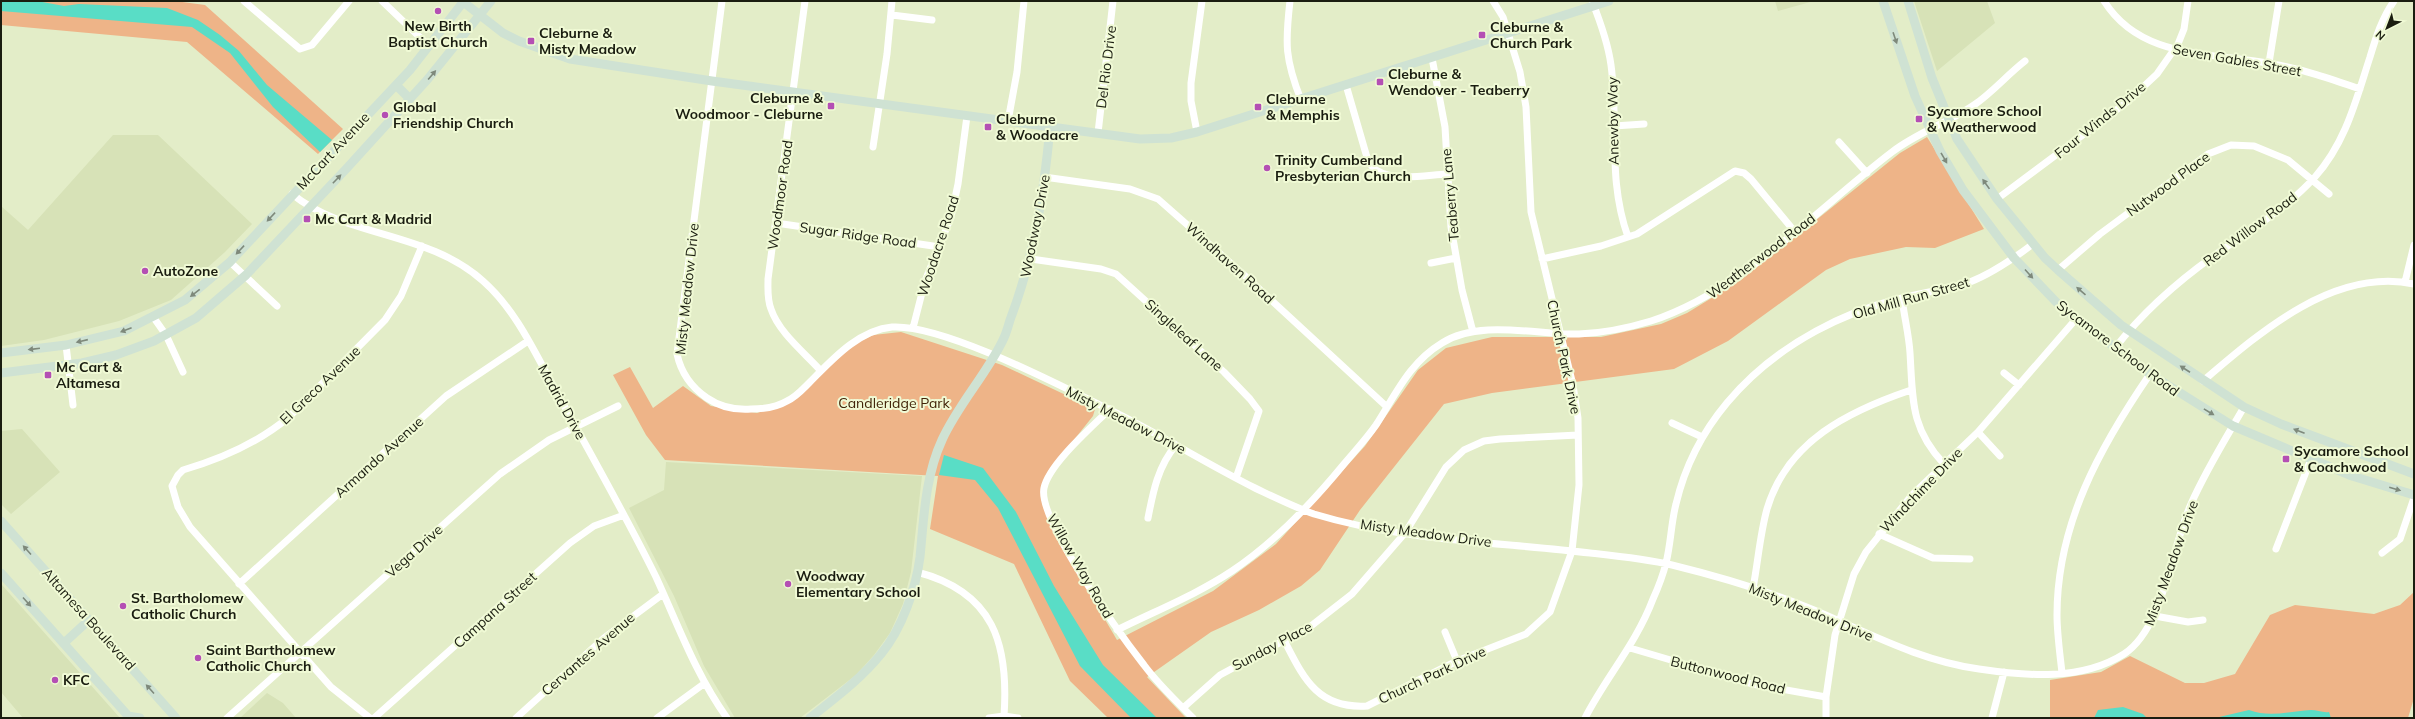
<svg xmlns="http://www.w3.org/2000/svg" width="2415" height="719" font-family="Mulish,sans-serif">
	<rect width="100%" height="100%" fill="#e3edc8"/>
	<path fill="#d7e2b7" d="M 1775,1 L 1814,1 L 1778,11 Z
		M 1914,1 L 1987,1 L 1995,23 L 1937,71 Z
		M 113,135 L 158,135 L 252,224 L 225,252 L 171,300 L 119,321 L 44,340 L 1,346 L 1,206 L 28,230 Z
		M 22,429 L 60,472 L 11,514 L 1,504 L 1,431 Z
		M 666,462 L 922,476 L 911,572 L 903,604 L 890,633 L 874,655 L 856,675 L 800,718 L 735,718 L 704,666 L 674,596 L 629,508 L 664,490 Z
		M 1,584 L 2,585 L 120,718 L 23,718 L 1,692 Z
		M 267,693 L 283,703 L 296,718 L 240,718 Z"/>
	<path fill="#eeb488" d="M 1,1 L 175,1 L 205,5 L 343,129 L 318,154 L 187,42 L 1,25 Z
		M 1927,137 L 1984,229 L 1935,248 L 1906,247 L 1850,259 L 1826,270 L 1728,341 L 1674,369 L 1492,393 L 1444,404 L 1360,510 L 1320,570 L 1301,586 L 1259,610 L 1211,632 L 1147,677 L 1186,718 L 1108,718 L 1070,681 L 1014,564 L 930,529 L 938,476 L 665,460 L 646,435 L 613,375 L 630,367 L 653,408 L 683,386 L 711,406 L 757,413 L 791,401 L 854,344 L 873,335 L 901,332 L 1002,365 L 1089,406 L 1095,409 L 1093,416 L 1049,471 L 1044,505 L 1053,531 L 1117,640 L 1213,591 L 1276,544 L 1365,446 L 1418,370 L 1446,348 L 1492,337 L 1601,337 L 1661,324 L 1687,313 L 1741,280 L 1900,153 Z
		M 2414,592 L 2414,698 L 2408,718 L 2050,718 L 2050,680 L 2101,672 L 2130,656 L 2185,683 L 2204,683 L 2235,674 L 2270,615 L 2295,605 L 2374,614 L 2400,605 Z"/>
	<path fill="#59ddc6" d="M 1,1 L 37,1 L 64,6 L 79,4 L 167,8 L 198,20 L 220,35 L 239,51 L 267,85 L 332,140 L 320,152 L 273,107 L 230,53 L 192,27 L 1,11 Z
		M 944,455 L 983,468 L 1016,512 L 1054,586 L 1103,665 L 1157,718 L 1131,718 L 1080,666 L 998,508 L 975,480 L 939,475 Z
		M 2123,707 L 2143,714 L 2147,718 L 2094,718 L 2098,710 Z
		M 2249,710 C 2270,718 2290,711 2311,710 C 2317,710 2323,713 2329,712 L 2331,718 L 2215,718 Z"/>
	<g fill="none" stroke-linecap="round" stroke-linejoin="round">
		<path stroke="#fff" stroke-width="7" d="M 244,1 L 300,49 L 312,45 L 349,1
			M 382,1 L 429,46
			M 722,1 L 677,354 C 681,373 691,387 707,398 C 720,407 736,410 751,409 C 764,409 777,407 787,401 C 796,397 802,390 809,383 C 831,361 858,330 892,327 C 943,324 1059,385 1108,409 C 1158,433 1205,463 1255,488 C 1274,497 1294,507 1314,514 C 1403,541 1498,542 1590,553 C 1617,556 1646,559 1672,565 C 1721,577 1768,591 1814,610 C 1869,633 1920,661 1979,669 C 2026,676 2082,681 2124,654 C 2164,628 2171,548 2191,504 C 2206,470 2226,438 2244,407
			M 805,1 L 768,279 C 768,289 767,299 771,309 C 779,333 805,353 821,371
			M 1290,1 C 1285,44 1285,59 1301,100
			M 1592,1 C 1600,21 1608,43 1611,65 C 1619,125 1607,178 1628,237
			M 2104,1 C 2141,60 2212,52 2272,64 C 2302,69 2331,79 2360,89
			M 892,15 L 932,20
			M 1432,58 L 1445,127 L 1451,227 L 1462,290 L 1473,332
			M 2269,63 L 2279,1
			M 1346,85 L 1366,154 C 1368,160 1370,166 1376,170 C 1395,182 1426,175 1447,174
			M 1008,121 L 1017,72 L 1024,1
			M 1614,126 L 1644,124
			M 1197,132 L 1191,101 L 1191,83 L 1202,1
			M 1098,133 L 1113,1
			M 1839,142 L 1867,173
			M 873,147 L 887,54 L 892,1
			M 1044,177 L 1130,189 L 1158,199 L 1243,274 L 1387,407
			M 292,194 C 346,238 428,231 483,281 C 516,310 535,353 556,391 C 590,453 625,514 656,577 C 678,625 696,675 727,718
			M 1997,199 L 2127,102 L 2157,74 L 2178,44 L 2184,29 L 2188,1
			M 776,223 L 940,247
			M 1031,259 L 1101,269 L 1116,274 L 1224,372 L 1250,399 L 1259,411 L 1236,478
			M 1542,259 L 1601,246 L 1637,234 L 1735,171 L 1744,173 L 1751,179 L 1795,232
			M 230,262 L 277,306
			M 1431,263 L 1456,258
			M 2058,270 L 2100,234 L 2208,154 L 2231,145 L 2254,146 L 2288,160 L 2329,194
			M 2405,282 L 2414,245
			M 1902,298 C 1904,316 1909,335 1910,353 C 1913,399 1910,428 1944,464
			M 154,318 L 166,335 L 183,372
			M 913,328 L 925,281 L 951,217 L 958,184 L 967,116
			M 66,345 L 73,405
			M 2115,348 C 2143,312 2177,282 2215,255 C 2249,231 2286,209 2315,177 C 2346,142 2356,100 2370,57 C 2376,37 2382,18 2394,1
			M 2004,373 L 2019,385
			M 2203,381 C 2259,333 2334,267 2414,284
			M 1110,409 C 1092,427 1049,464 1044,488 C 1037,519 1122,637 1144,665 C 1158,684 1176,701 1193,718
			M 1672,423 L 1702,437
			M 1978,432 L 2000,456
			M 1148,518 C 1153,492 1158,466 1176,445
			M 1879,534 L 1933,558 L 1970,559
			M 2276,549 L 2311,459
			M 2382,553 L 2400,539 L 2414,498
			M 917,572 C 994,592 1009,644 1004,716
			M 239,584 L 446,396 L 528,341
			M 1753,588 C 1758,562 1760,534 1767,509 C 1787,441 1849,411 1911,390
			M 2155,616 L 2188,622 L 2203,620
			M 1117,630 C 1155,611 1196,595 1232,571 C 1274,543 1312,503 1344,464 C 1355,451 1367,438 1376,425 C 1396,394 1409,363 1442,343 C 1479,319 1538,335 1579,334 C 1603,333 1628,328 1651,321 C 1741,292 1817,209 1892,152 C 1918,132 1948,123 1974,105 C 1992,93 2008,74 2025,61
			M 1445,632 L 1457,661
			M 1285,642 C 1304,679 1318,709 1367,706 L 1457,661 L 1526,634 L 1550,612 L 1572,551 L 1579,485 L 1578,418 L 1573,385 L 1531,212 L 1526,107 L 1520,72 L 1503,17 L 1493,1
			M 1630,648 L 1752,684 L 1826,697
			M 2062,673 C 2060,654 2057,634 2057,615 C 2057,524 2100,447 2150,374
			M 1183,708 L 1220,675 L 1311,626 L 1352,594 L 1405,533 L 1446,467 L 1464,450 L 1484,441 L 1500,439 L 1578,435
			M 227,718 L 500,474 L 549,440 L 618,406
			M 370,718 L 331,687 L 190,527 L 178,507 L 172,486 L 178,475 L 183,470 C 221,459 259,442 289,417 L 385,320 L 401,296 L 422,246
			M 374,718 L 570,543 L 594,526 L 624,515
			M 516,718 L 604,638 L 663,594
			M 657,718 L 705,683
			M 989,718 L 1004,716 L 1018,718
			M 1585,718 C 1606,677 1636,644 1653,599 C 1658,588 1663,575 1666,563 C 1671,543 1671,523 1676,504 C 1694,427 1748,368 1816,331 C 1840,318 1867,307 1894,300 C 1919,293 1945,290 1970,282 C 1993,273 2013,259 2033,244
			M 1826,718 L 1826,697 L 1835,635 L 1854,574 L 1866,552 L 1912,495 L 1978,432 L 2076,319
			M 1992,718 L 2004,672"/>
		<path stroke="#cfe2d3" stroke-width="9" d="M 462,1 L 503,33 L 519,41 L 570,59 L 712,81 L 1140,139 L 1171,138 L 1197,132 L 1609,1
			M 1883,1 L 1915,96 L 1940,151 L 1963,190 L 2014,258 L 2060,306 L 2150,374 L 2233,426 L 2352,476 L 2414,495
			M 1908,1 L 1932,78 L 1957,139 L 1997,199 L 2045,258 L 2058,270 L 2121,325 L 2244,407 L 2281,424 L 2414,474
			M 396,85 L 410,99
			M 1,353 L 66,345 L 124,331 L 185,300 L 230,262 L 410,70 L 464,1
			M 1,373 L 82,363 L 116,355 L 154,341 L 196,318 L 246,275 L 347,168 L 427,80 L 491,1
			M 1,521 L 176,718
			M 1,573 L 130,718
			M 64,643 L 89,620
			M 128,716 L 140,718
			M 810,718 C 835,698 861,679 881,654 C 902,629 916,588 920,557 C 924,517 925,477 942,440 C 958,405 985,376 1002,342 C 1006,335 1008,327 1010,320 C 1034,257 1044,194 1050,127"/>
	</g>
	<defs><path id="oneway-solid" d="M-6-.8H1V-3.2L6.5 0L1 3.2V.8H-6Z"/></defs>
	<g fill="#7e897b">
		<use href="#oneway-solid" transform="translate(1895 38) rotate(71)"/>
		<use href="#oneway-solid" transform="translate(432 75) rotate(-50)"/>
		<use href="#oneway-solid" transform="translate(1944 158) rotate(60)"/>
		<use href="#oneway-solid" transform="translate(337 179) rotate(-46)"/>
		<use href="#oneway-solid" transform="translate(1986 184) rotate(-125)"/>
		<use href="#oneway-solid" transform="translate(271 217) rotate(133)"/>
		<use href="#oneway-solid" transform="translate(240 250) rotate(133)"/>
		<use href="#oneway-solid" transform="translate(2029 274) rotate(48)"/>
		<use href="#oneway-solid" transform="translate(2081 291) rotate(-139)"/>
		<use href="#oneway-solid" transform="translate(195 293) rotate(142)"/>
		<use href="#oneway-solid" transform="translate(126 330) rotate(159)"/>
		<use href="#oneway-solid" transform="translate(82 341) rotate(167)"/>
		<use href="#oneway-solid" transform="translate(34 349) rotate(173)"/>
		<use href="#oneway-solid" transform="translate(2185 369) rotate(-147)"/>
		<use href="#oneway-solid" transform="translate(2209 412) rotate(31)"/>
		<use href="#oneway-solid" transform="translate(2299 431) rotate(-159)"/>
		<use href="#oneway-solid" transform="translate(2395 489) rotate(16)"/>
		<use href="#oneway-solid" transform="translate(27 550) rotate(-132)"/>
		<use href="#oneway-solid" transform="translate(27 602) rotate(48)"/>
		<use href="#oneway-solid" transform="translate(150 689) rotate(-132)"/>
	</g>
	<g fill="#b44fb4" stroke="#f0fad5" stroke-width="1.5">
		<circle cx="438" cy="11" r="4"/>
		<rect x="1478" y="31" width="8" height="8" rx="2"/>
		<rect x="527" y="37" width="8" height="8" rx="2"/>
		<rect x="1376" y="78" width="8" height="8" rx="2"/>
		<rect x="827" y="102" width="8" height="8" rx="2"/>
		<rect x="1254" y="103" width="8" height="8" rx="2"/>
		<circle cx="385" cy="115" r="4"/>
		<rect x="1915" y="115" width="8" height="8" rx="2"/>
		<rect x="984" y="123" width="8" height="8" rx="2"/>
		<circle cx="1267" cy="168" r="4"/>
		<rect x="303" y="215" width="8" height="8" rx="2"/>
		<circle cx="145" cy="271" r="4"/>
		<rect x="44" y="371" width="8" height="8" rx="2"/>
		<rect x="2282" y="455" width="8" height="8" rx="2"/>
		<circle cx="788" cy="584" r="4"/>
		<circle cx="123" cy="606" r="4"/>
		<circle cx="198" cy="658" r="4"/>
		<circle cx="55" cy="680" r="4"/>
	</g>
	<g text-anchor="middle" stroke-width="4" stroke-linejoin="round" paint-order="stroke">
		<g font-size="14" font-weight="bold" fill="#1a1d10" stroke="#f0fad5" text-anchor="start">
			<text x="438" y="31" text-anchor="middle">New Birth<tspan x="438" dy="16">Baptist Church</tspan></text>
			<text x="1490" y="32">Cleburne &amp;<tspan x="1490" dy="16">Church Park</tspan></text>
			<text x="539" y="38">Cleburne &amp;<tspan x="539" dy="16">Misty Meadow</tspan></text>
			<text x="1388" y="79">Cleburne &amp;<tspan x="1388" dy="16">Wendover - Teaberry</tspan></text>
			<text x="823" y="103" text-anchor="end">Cleburne &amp;<tspan x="823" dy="16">Woodmoor - Cleburne</tspan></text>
			<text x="1266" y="104">Cleburne<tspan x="1266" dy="16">&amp; Memphis</tspan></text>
			<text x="393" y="112">Global<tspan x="393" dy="16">Friendship Church</tspan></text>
			<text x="1927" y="116">Sycamore School<tspan x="1927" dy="16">&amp; Weatherwood</tspan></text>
			<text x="996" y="124">Cleburne<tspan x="996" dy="16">&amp; Woodacre</tspan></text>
			<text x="1275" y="165">Trinity Cumberland<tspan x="1275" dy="16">Presbyterian Church</tspan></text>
			<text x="315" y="224">Mc Cart &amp; Madrid</text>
			<text x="153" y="276">AutoZone</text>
			<text x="56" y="372">Mc Cart &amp;<tspan x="56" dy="16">Altamesa</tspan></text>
			<text x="2294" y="456">Sycamore School<tspan x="2294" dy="16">&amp; Coachwood</tspan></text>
			<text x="796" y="581">Woodway<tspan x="796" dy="16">Elementary School</tspan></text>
			<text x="131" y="603">St. Bartholomew<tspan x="131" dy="16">Catholic Church</tspan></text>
			<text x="206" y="655">Saint Bartholomew<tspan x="206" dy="16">Catholic Church</tspan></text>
			<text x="63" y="685">KFC</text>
		</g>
		<g font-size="14" fill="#1a1d10" stroke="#f0fad5">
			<text transform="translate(2237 60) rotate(10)" y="5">Seven Gables Street</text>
			<text transform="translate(1106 67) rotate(-83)" y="5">Del Rio Drive</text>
			<text transform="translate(2100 120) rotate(-39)" y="5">Four Winds Drive</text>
			<text transform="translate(1613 121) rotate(-91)" y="5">Anewby Way</text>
			<text transform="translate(333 151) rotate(-47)" y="5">McCart Avenue</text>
			<text transform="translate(2168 184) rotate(-36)" y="5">Nutwood Place</text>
			<text transform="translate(780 195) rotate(-82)" y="5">Woodmoor Road</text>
			<text transform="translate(1450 195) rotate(-95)" y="5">Teaberry Lane</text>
			<text transform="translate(1035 226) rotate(-79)" y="5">Woodway Drive</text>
			<text transform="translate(2250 229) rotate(-37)" y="5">Red Willow Road</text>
			<text transform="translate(858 235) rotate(8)" y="5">Sugar Ridge Road</text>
			<text transform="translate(938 246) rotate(-72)" y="5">Woodacre Road</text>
			<text transform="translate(1761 256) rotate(-37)" y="5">Weatherwood Road</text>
			<text transform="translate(1230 263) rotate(42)" y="5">Windhaven Road</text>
			<text transform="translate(687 289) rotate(-84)" y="5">Misty Meadow Drive</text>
			<text transform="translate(1911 298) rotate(-16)" y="5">Old Mill Run Street</text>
			<text transform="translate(1184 335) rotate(42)" y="5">Singleleaf Lane</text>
			<text transform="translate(2118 348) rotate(37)" y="5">Sycamore School Road</text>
			<text transform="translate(1564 357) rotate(78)" y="5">Church Park Drive</text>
			<text transform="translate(320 385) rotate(-44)" y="5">El Greco Avenue</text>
			<text transform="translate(562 402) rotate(61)" y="5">Madrid Drive</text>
			<text transform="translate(1126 420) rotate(27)" y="5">Misty Meadow Drive</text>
			<text transform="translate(379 457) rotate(-42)" y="5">Armando Avenue</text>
			<text transform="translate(1921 490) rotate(-46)" y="5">Windchime Drive</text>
			<text transform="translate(1426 533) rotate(8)" y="5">Misty Meadow Drive</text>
			<text transform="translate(414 551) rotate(-42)" y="5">Vega Drive</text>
			<text transform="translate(2171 563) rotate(-70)" y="5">Misty Meadow Drive</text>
			<text transform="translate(1080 566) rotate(60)" y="5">Willow Way Road</text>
			<text transform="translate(495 610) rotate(-42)" y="5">Campana Street</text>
			<text transform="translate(1811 612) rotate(22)" y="5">Misty Meadow Drive</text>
			<text transform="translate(89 619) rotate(48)" y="5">Altamesa Boulevard</text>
			<text transform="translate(1272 646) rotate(-28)" y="5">Sunday Place</text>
			<text transform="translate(588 654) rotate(-41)" y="5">Cervantes Avenue</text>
			<text transform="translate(1432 675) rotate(-25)" y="5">Church Park Drive</text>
			<text transform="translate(1728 675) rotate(14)" y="5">Buttonwood Road</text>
		</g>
		<g font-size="14" fill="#412308" stroke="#f0fad5">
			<text x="894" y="408">Candleridge Park</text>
		</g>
	</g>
	<rect width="2415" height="719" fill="none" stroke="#1a1d10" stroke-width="4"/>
	<g transform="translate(2387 28) rotate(222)" stroke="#f0fad5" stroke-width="3" paint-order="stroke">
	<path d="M0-3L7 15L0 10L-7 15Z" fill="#1a1d10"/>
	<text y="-6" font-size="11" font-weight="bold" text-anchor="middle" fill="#1a1d10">N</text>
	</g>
</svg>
